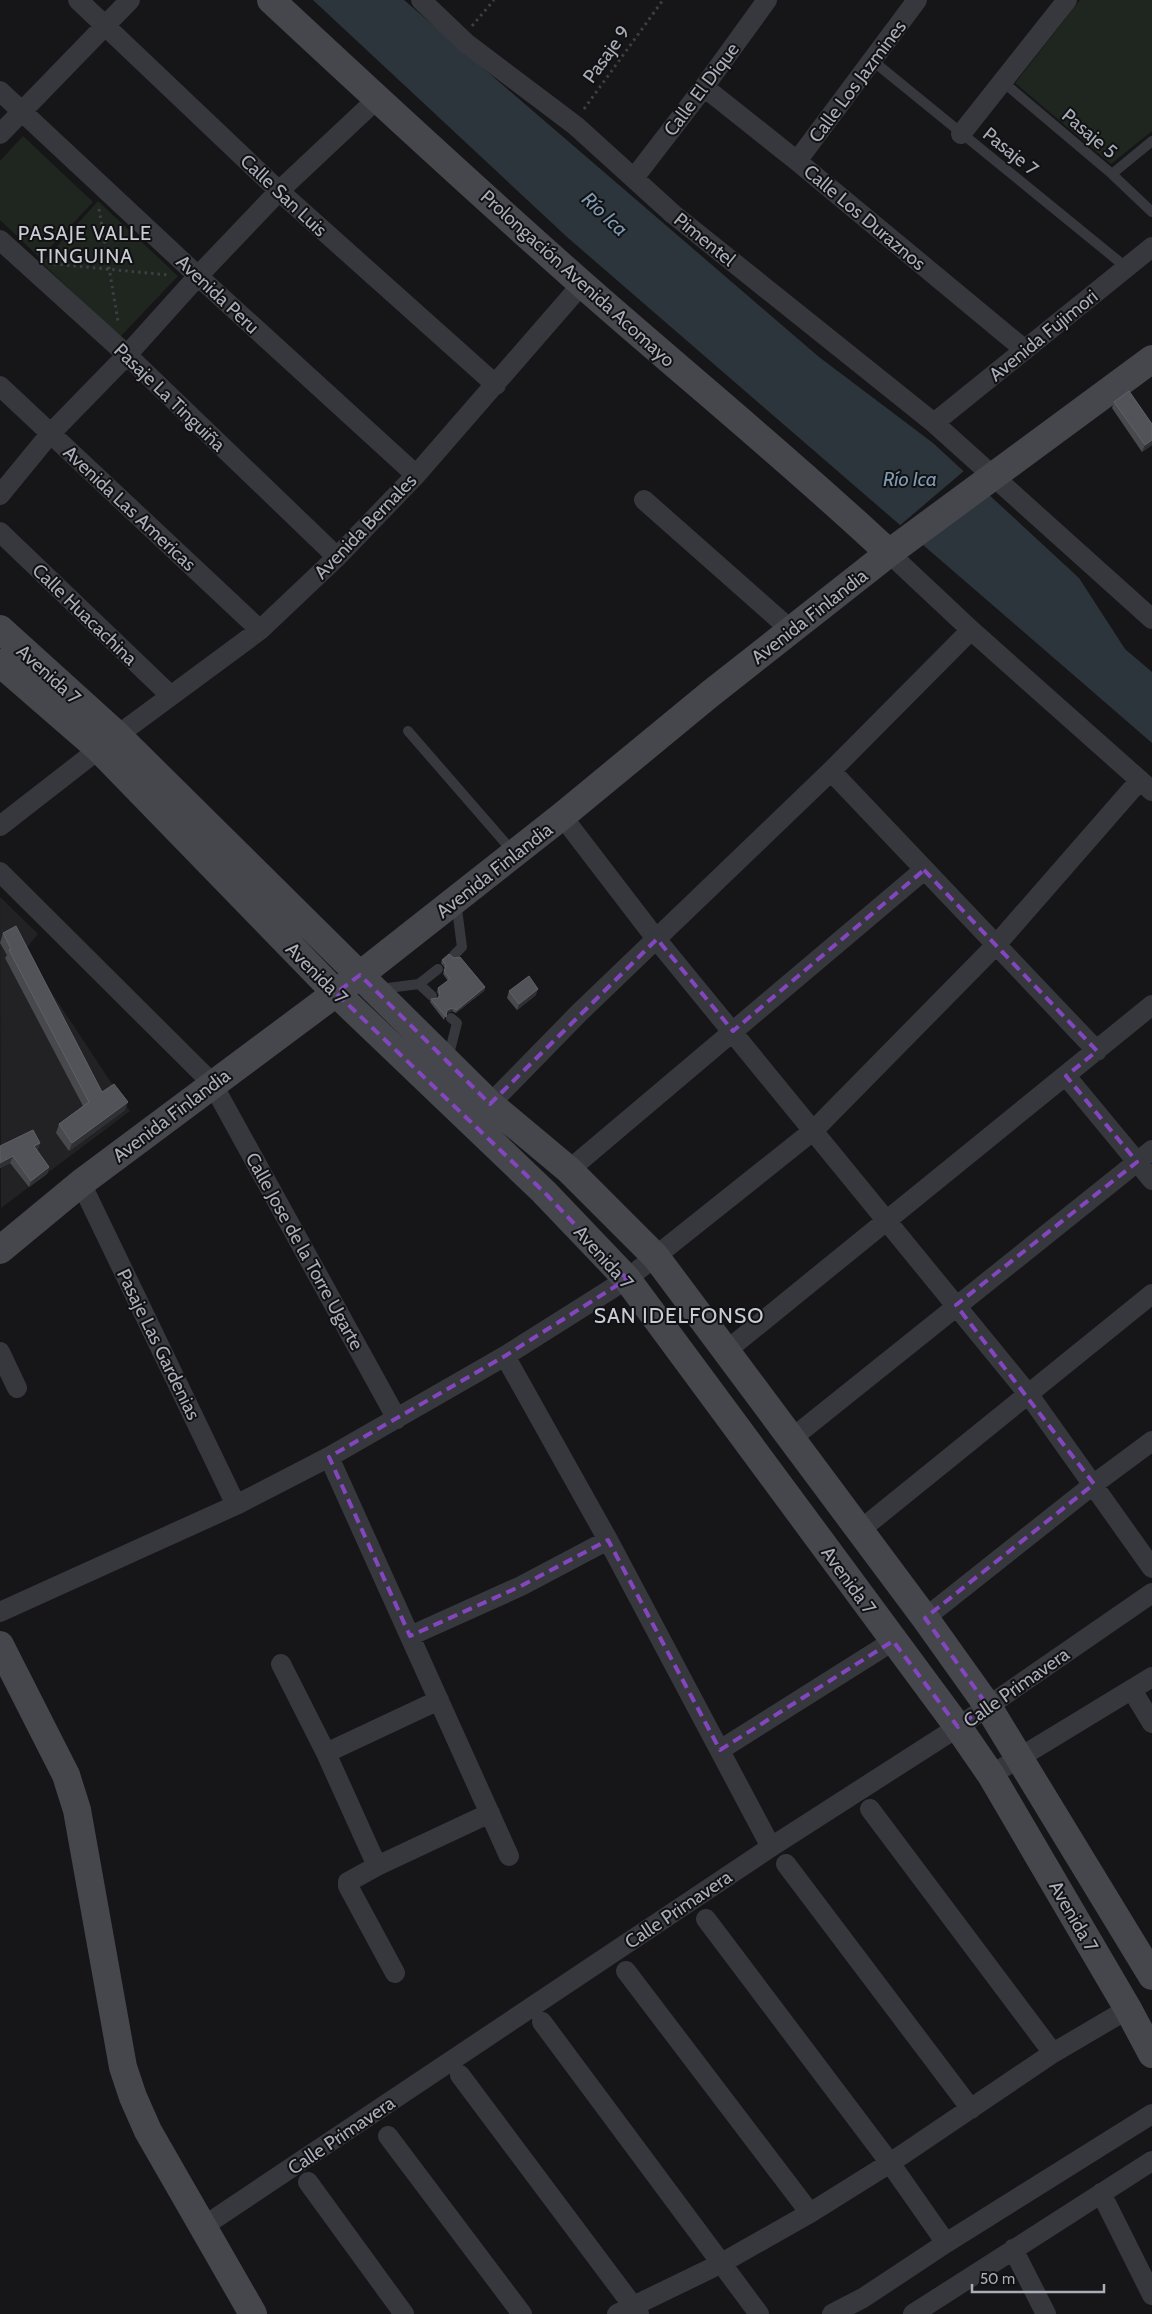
<svg xmlns="http://www.w3.org/2000/svg" width="1152" height="2314" font-family="Cabin,sans-serif">
	<rect width="100%" height="100%" fill="#161618"/>
	<path fill="#222225" d="M 0,897 L 38,934 L 24,951 L 130,1111 L 1,1208 Z"/>
	<path fill="#1e261f" d="M 1080,0 L 1152,0 L 1152,131 L 1111,164 L 1015,83 Z
		M 23,136 L 93,202 L 40,258 L 0,220 L 0,161 Z
		M 98,201 L 178,276 L 120,337 L 42,263 Z"/>
	<path fill="#2c353c" d="M 313,0 L 404,0 L 819,357 L 933,443 L 1079,578 L 1125,649 L 1152,672 L 1152,743 L 567,237 Z"/>
	<path fill="#161618" d="M 965,470 L 977,481 L 921,546 L 898,527 Z"/>
	<g fill="none" stroke-linecap="round" stroke-linejoin="round">
		<path stroke="#3d3f44" stroke-width="3" stroke-dasharray="2.5 4" stroke-linecap="butt" d="M 472,26 L 494,0
			M 584,109 L 663,0
			M 99,209 L 118,321
			M 54,264 L 169,275"/>
		<path stroke="#37383d" stroke-width="10" d="M 873,61 L 1127,268
			M 1003,82 L 1112,174 L 1152,212
			M 1112,174 L 1152,141
			M 408,731 L 514,853
			M 454,955 L 462,947 L 456,902
			M 419,984 L 438,969
			M 380,989 L 419,984 L 432,996
			M 448,1058 L 457,1023 L 451,1018"/>
		<path stroke="#37383d" stroke-width="20" d="M 78,0 L 279,191 L 496,385
			M 421,0 L 466,43 L 576,126 L 673,214 L 934,423 L 1152,619
			M 704,87 L 797,161 L 1025,350
			M 0,91 L 198,276 L 416,475
			M 0,134 L 130,0
			M 961,134 L 1067,0
			M 797,161 L 917,0
			M 634,178 L 704,87 L 767,0
			M 0,240 L 127,355 L 337,557
			M 0,386 L 260,630
			M 934,423 L 1152,247
			M 0,495 L 50,434 L 127,355 L 198,276 L 279,191 L 377,99
			M 644,500 L 791,630
			M 0,532 L 170,695
			M 889,553 L 971,630 L 1152,791
			M 831,771 L 1097,1051
			M 562,816 L 657,940 L 1029,1395 L 1152,1568
			M 0,826 L 99,749 L 260,630 L 337,557 L 416,475 L 582,284
			M 0,872 L 212,1083 L 397,1419
			M 1066,1076 L 1152,1180
			M 490,1104 L 579,1013 L 831,771 L 971,630
			M 569,1170 L 924,870
			M 81,1183 L 236,1505
			M 726,1351 L 1152,1005
			M 0,1352 L 17,1388
			M 505,1356 L 608,1540 L 771,1847
			M 791,1439 L 1152,1150
			M 329,1457 L 509,1856
			M 859,1531 L 1152,1294
			M 0,1612 L 236,1505 L 329,1457 L 505,1356 L 627,1279 L 814,1130 L 996,945 L 1140,780
			M 925,1618 L 1094,1484 L 1152,1441
			M 410,1636 L 521,1586 L 608,1540
			M 281,1664 L 326,1753 L 377,1866
			M 1132,1690 L 1152,1723
			M 720,1750 L 893,1641
			M 326,1753 L 439,1700
			M 991,1775 L 1152,1677
			M 870,1809 L 1053,2053
			M 786,1864 L 971,2109
			M 706,1919 L 890,2163 L 946,2243
			M 626,1971 L 810,2213
			M 395,1973 L 348,1886 L 348,1882 L 377,1866 L 490,1813
			M 542,2022 L 759,2314
			M 460,2075 L 639,2314
			M 388,2136 L 522,2314
			M 308,2182 L 404,2314
			M 1101,2193 L 1152,2295
			M 204,2226 L 771,1847 L 958,1727 L 1152,1593
			M 1013,2249 L 1046,2314
			M 617,2314 L 720,2264 L 810,2213 L 890,2163 L 1053,2053 L 1128,2009
			M 832,2314 L 863,2298 L 946,2243 L 1152,2114
			M 913,2314 L 1152,2161"/>
		<path stroke="#45474d" stroke-width="28" d="M 271,0 C 374,96 477,191 582,284 C 684,374 790,460 889,553
			M 0,629 L 117,735 L 490,1104 L 569,1170 L 656,1257 L 925,1618 L 987,1705 L 1152,1976
			M 0,663 L 99,749 L 336,993 L 544,1192 L 627,1279 L 958,1727 L 991,1775 L 1128,2009 L 1152,2054
			M 0,1250 L 81,1183 L 360,975 L 562,816 L 710,694 L 889,553 L 1152,359
			M 0,1645 L 66,1775 L 77,1810 L 123,2067 L 133,2097 L 148,2131 L 253,2314"/>
	</g>
	<path fill="#47494d" d="M 1114,402 L 1152,424 L 1152,445 L 1142,452 L 1112,408 Z
		M 3,933 L 102,1092 L 125,1110 L 69,1151 L 56,1133 L 59,1124 L 83,1106 L 5,958 L 7,955 L 0,943 Z
		M 442,960 L 485,987 L 484,991 L 456,1013 L 452,1011 L 447,1013 L 444,1020 L 430,1002 L 431,999 L 438,998 L 439,996 L 437,992 L 438,988 L 448,981 L 443,974 L 445,968 L 441,963 Z
		M 509,991 L 536,995 L 517,1010 L 507,998 Z
		M 40,1143 L 37,1150 L 49,1167 L 47,1174 L 29,1187 L 10,1163 L 0,1168 L 0,1146 Z"/>
	<path fill="#2f3033" d="M 1152,440 L 1152,445 L 1142,452 L 1145,445 Z
		M 485,987 L 484,991 L 456,1013 L 457,1010 Z
		M 538,989 L 536,995 L 517,1010 L 519,1004 Z
		M 453,1008 L 452,1011 L 446,1013 L 447,1010 Z
		M 128,1102 L 125,1110 L 69,1151 L 72,1143 Z
		M 40,1143 L 38,1150 L 32,1152 L 34,1146 Z
		M 13,1156 L 10,1163 L 0,1168 L 0,1163 Z
		M 49,1167 L 47,1174 L 29,1187 L 31,1181 Z"/>
	<path fill="#525359" stroke="#5f6168" d="M 1129,391 L 1152,424 L 1152,440 L 1145,445 L 1114,402 Z
		M 16,926 L 102,1092 L 114,1084 L 128,1102 L 72,1143 L 59,1124 L 89,1102 L 9,950 L 11,949 L 3,933 Z
		M 449,954 L 454,958 L 460,957 L 485,987 L 457,1010 L 453,1008 L 447,1010 L 446,1017 L 431,999 L 438,998 L 440,994 L 438,988 L 450,979 L 444,971 L 446,965 L 442,960 Z
		M 529,976 L 538,989 L 519,1004 L 509,991 Z
		M 33,1130 L 40,1143 L 34,1146 L 49,1167 L 31,1181 L 13,1156 L 0,1163 L 0,1146 Z"/>
	<path fill="none" stroke="#8446be" stroke-width="4" stroke-dasharray="10 6" stroke-linejoin="round" d="M 924,870 L 1097,1051 L 1066,1076 L 1137,1162 L 956,1305 L 1094,1484 L 925,1618 L 987,1705 L 958,1727 L 893,1641 L 720,1750 L 608,1540 L 521,1586 L 410,1636 L 329,1457 L 505,1356 L 627,1279 L 544,1192 L 336,993 L 360,975 L 490,1104 L 657,939 L 733,1031 Z"/>
	<g text-anchor="middle" stroke-width="4" stroke-linejoin="round" paint-order="stroke">
		<g font-size="19" fill="#a8adb8" stroke="#111113">
			<text transform="translate(606 54) rotate(-54)" y="7">Pasaje 9</text>
			<text transform="translate(857 81) rotate(-53)" y="7">Calle Los Jazmines</text>
			<text transform="translate(701 89) rotate(-53)" y="7">Calle El Dique</text>
			<text transform="translate(1090 133) rotate(40)" y="7">Pasaje 5</text>
			<text transform="translate(1011 151) rotate(39)" y="7">Pasaje 7</text>
			<text transform="translate(284 195) rotate(43)" y="7">Calle San Luis</text>
			<text transform="translate(865 217) rotate(40)" y="7">Calle Los Duraznos</text>
			<text transform="translate(705 239) rotate(39)" y="7">Pimentel</text>
			<text transform="translate(578 278) rotate(42)" y="7">Prolongación Avenida Acomayo</text>
			<text transform="translate(218 294) rotate(43)" y="7">Avenida Peru</text>
			<text transform="translate(1043 335) rotate(-39)" y="7">Avenida Fujimori</text>
			<text transform="translate(170 397) rotate(44)" y="7">Pasaje La Tinguiña</text>
			<text transform="translate(130 508) rotate(43)" y="7">Avenida Las Americas</text>
			<text transform="translate(365 526) rotate(-46)" y="7">Avenida Bernales</text>
			<text transform="translate(85 614) rotate(44)" y="7">Calle Huacachina</text>
			<text transform="translate(809 616) rotate(-38)" y="7">Avenida Finlandia</text>
			<text transform="translate(49 674) rotate(42)" y="7">Avenida 7</text>
			<text transform="translate(494 870) rotate(-38)" y="7">Avenida Finlandia</text>
			<text transform="translate(317 973) rotate(45)" y="7">Avenida 7</text>
			<text transform="translate(171 1115) rotate(-37)" y="7">Avenida Finlandia</text>
			<text transform="translate(305 1251) rotate(61)" y="7">Calle Jose de la Torre Ugarte</text>
			<text transform="translate(604 1257) rotate(48)" y="7">Avenida 7</text>
			<text transform="translate(159 1344) rotate(64)" y="7">Pasaje Las Gardenias</text>
			<text transform="translate(849 1580) rotate(54)" y="7">Avenida 7</text>
			<text transform="translate(1016 1687) rotate(-35)" y="7">Calle Primavera</text>
			<text transform="translate(678 1909) rotate(-34)" y="7">Calle Primavera</text>
			<text transform="translate(1074 1916) rotate(60)" y="7">Avenida 7</text>
			<text transform="translate(341 2135) rotate(-34)" y="7">Calle Primavera</text>
		</g>
		<g font-size="20" font-style="italic" fill="#7f9bb3" stroke="#111113">
			<text transform="translate(605 214) rotate(43)" y="7">Río Ica</text>
			<text x="910" y="486">Río Ica</text>
		</g>
		<g font-size="20" letter-spacing="1" fill="#c9ccd4" stroke="#111113">
			<text x="85" y="240">PASAJE VALLE<tspan x="85" dy="23">TINGUINA</tspan></text>
		</g>
		<g font-size="21" letter-spacing="1" fill="#c9ccd4" stroke="#111113">
			<text x="679" y="1323">SAN IDELFONSO</text>
		</g>
	</g>
	<path d="M972 2284v8h132v-8" fill="none" stroke="#a8adb8" stroke-width="2.5"/>
	<text x="980" y="2284" font-size="15" fill="#a8adb8" stroke="#111113" stroke-width="4" paint-order="stroke">50 m</text>
</svg>
